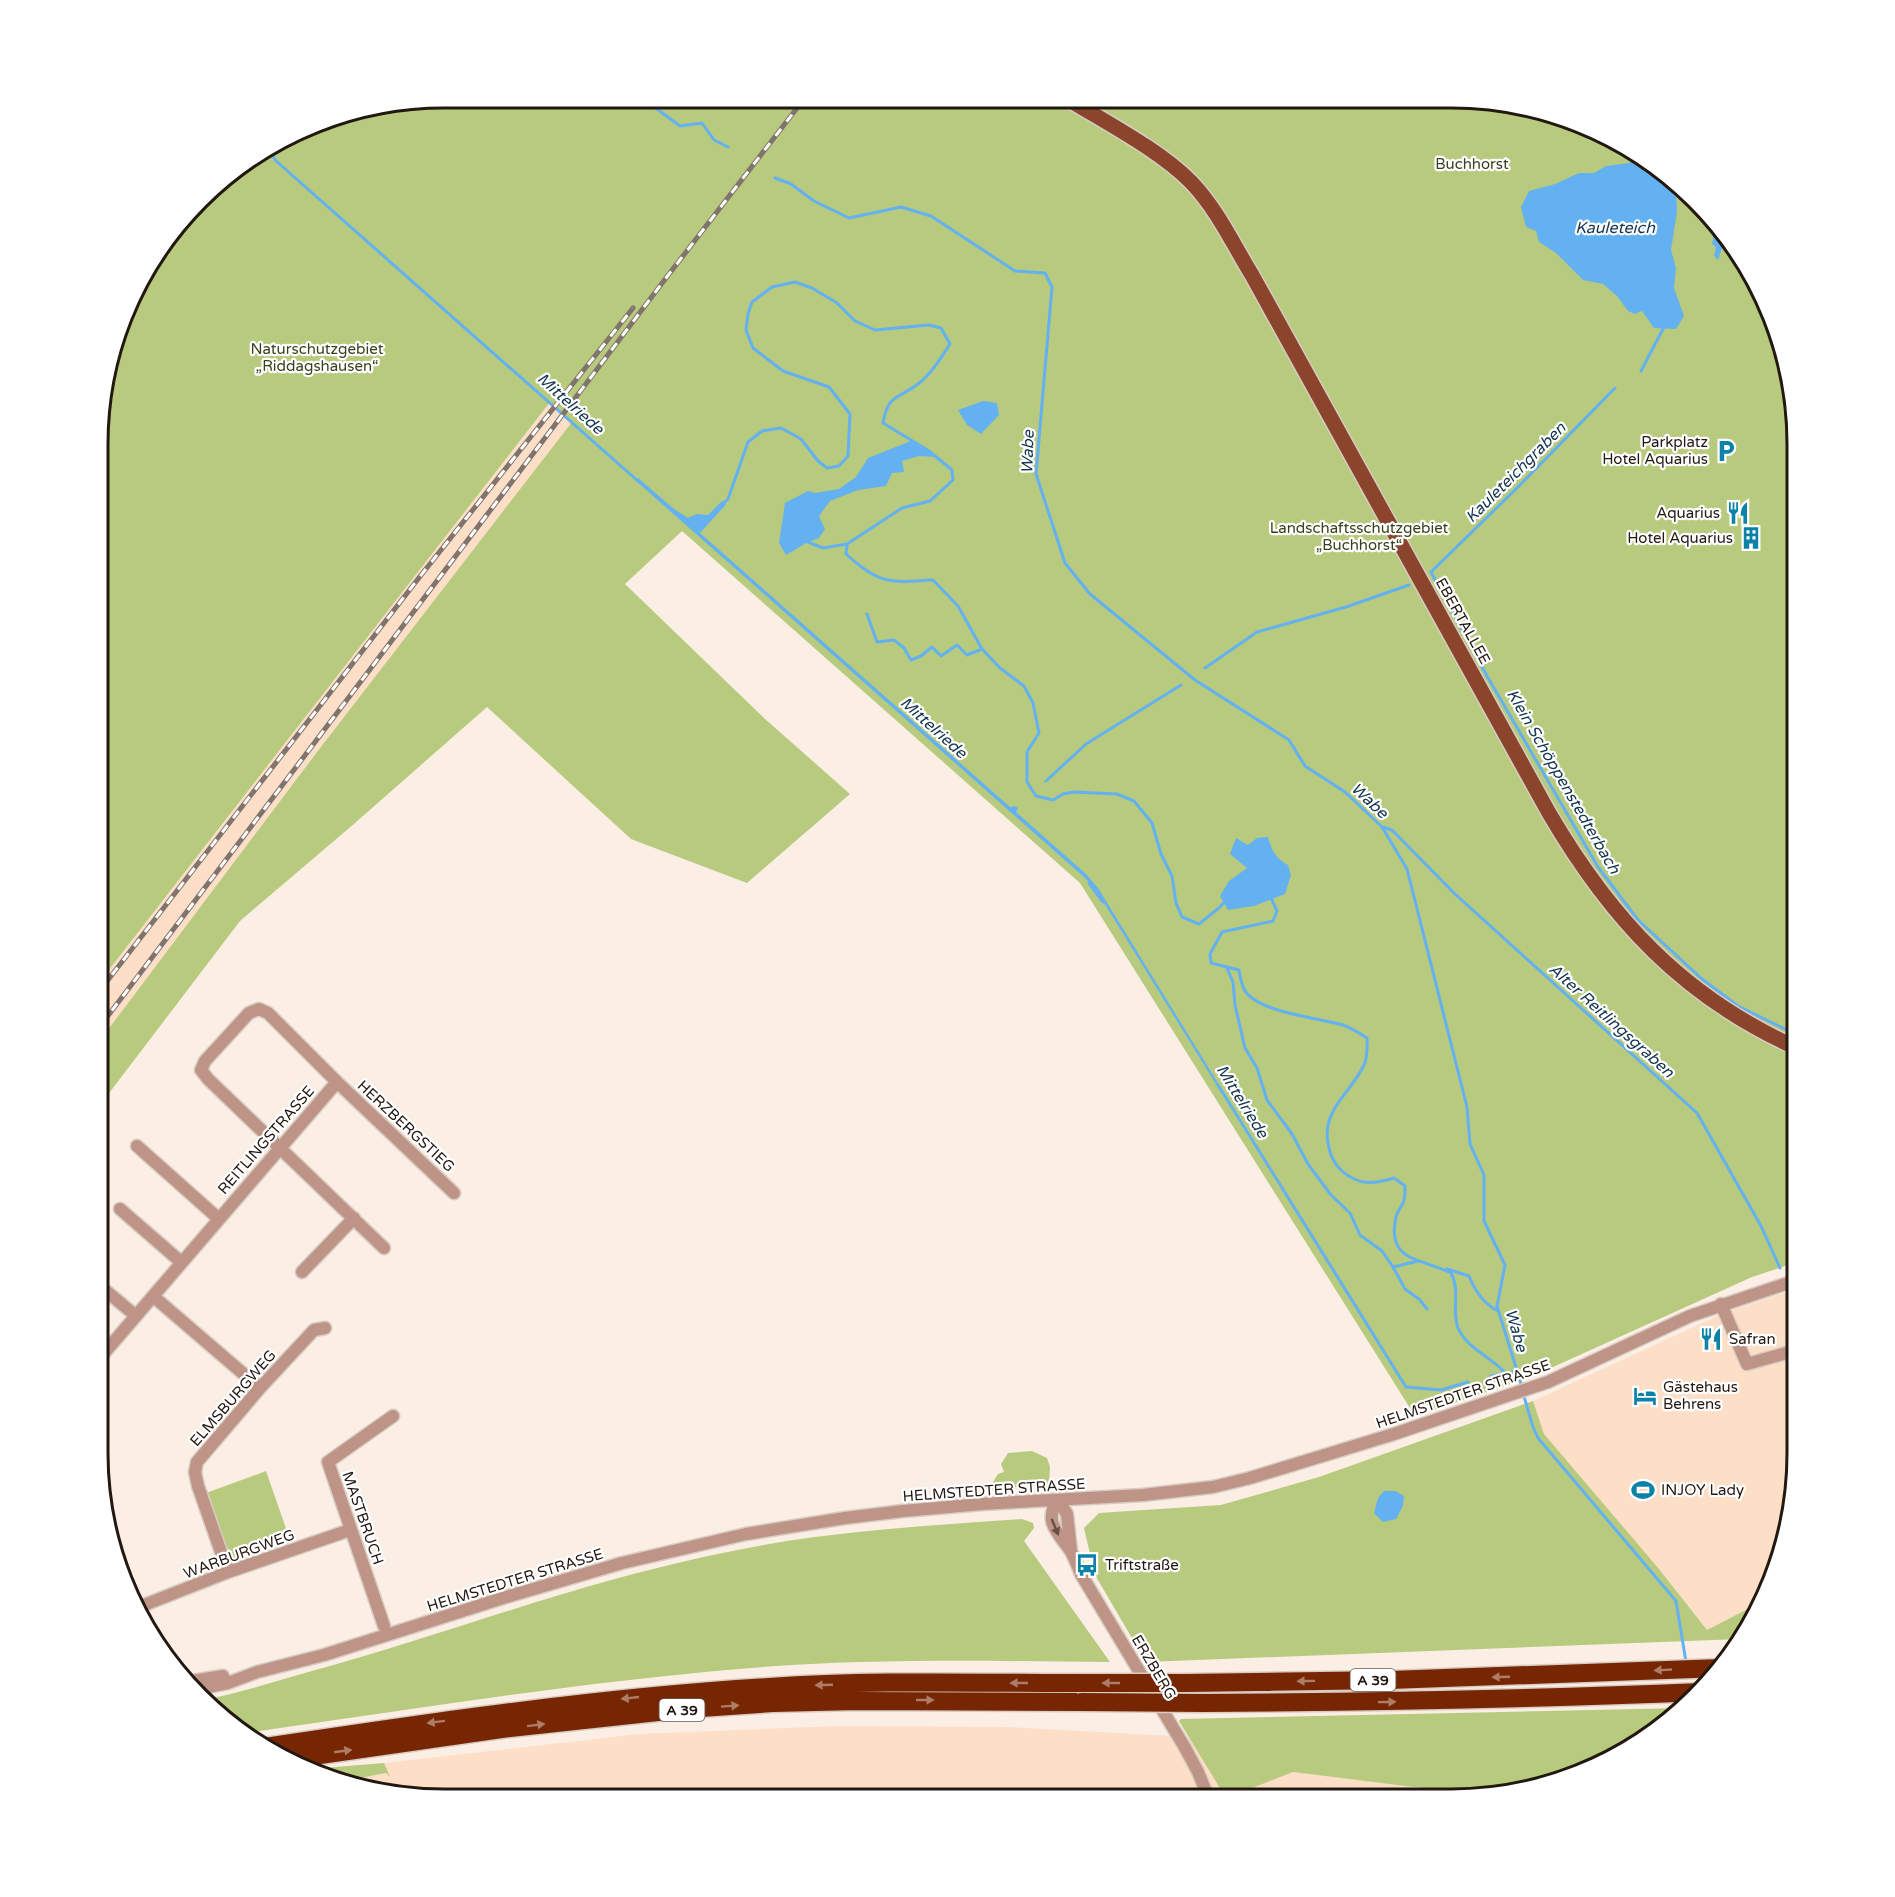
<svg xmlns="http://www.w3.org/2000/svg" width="1895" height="1897" font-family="'Varela Round',sans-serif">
	<rect width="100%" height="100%" fill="#fbeee5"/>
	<path fill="#fddec7" d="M 785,98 L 706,249 L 317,752 L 101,1039 L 101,980 Z
		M 1797,1289 L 1797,1476 L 1763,1601 L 1707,1630 L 1659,1569 L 1623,1530 L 1544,1434 L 1533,1401 L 1724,1313 Z
		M 838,1726 L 1008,1727 L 1189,1737 L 1226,1797 L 1293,1772 L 1413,1787 L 1399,1799 L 422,1799 L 350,1780 L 386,1773 L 388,1775 L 384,1763 L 639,1734 Z"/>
	<path fill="#b7ca7e" d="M 444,98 L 1496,100 L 1624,144 L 1726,233 L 1779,332 L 1797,422 L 1797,1262 L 1752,1277 L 1531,1377 L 1415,1416 L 1080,883 L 682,531 L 625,584 L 765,719 L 850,794 L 747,883 L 631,839 L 487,707 L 355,823 L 240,921 L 100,1105 L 101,1039 L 317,752 L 572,422 L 550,402 L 101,980 L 104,377 L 144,271 L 216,183 L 332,116 Z
		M 1533,1401 L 1544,1434 L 1659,1569 L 1707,1630 L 1763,1601 L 1762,1607 L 1740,1639 L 1146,1662 L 1095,1575 L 1084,1528 L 1099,1513 L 1221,1505 L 1319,1477 Z
		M 1032,1451 L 1047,1458 L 1050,1467 L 1049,1484 L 988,1490 L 998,1474 L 1004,1472 L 1001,1464 L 1008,1453 Z
		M 266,1471 L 290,1540 L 234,1559 L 226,1555 L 206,1493 Z
		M 1022,1519 L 1033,1523 L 1034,1528 L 1024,1541 L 1110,1662 C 986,1661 862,1658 739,1669 C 573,1683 409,1710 245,1733 L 216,1714 L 203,1700 C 240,1693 276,1681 312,1671 C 414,1643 513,1607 615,1579 C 681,1561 748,1546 815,1537 C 884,1528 953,1524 1022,1519 Z
		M 1684,1708 L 1662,1728 L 1563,1781 L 1497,1794 L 1413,1787 L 1293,1772 L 1226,1798 L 1179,1721 L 1181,1719 Z
		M 384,1763 L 390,1777 L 386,1773 L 350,1780 L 311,1769 Z"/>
	<path fill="#64b1f1" d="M 1638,156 L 1676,189 L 1677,212 L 1671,250 L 1676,268 L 1674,288 L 1684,316 L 1676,329 L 1654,328 L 1642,311 L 1635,314 L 1628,311 L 1617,296 L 1603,284 L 1583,280 L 1556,253 L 1539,242 L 1536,231 L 1526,227 L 1521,207 L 1529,191 L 1555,184 L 1579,173 L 1594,173 L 1606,166 L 1629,163 Z
		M 1716,224 L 1726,233 L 1729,239 L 1724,242 L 1718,260 L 1714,256 L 1716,247 L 1712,244 Z
		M 983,401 L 997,403 L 999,415 L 981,434 L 967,425 L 958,410 Z
		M 911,441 L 936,457 L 919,456 L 902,461 L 904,472 L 892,473 L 886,486 L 858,490 L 830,501 L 819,516 L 825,529 L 819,538 L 808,542 L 786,555 L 779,543 L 785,503 L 808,491 L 815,493 L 839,489 L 856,477 L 868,458 Z
		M 638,478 L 674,509 L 688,518 L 697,514 L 708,515 L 722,501 L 726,505 C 716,514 709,524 700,533 L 1010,807 L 1015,806 L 1018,808 L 1016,812 L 1086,874 L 1098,888 L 1221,1088 L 1219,1089 L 1096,890 L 1084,877 L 635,480 Z
		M 1268,837 C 1271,849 1276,859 1288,865 L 1291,875 L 1285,894 L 1254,906 L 1228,910 L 1220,896 L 1229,881 L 1247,868 L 1230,854 L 1236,838 L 1248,845 L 1257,838 Z
		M 1384,1491 L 1395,1491 L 1404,1496 L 1403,1506 L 1396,1519 L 1383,1522 L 1374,1513 L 1378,1498 Z"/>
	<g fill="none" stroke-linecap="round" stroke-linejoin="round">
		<path stroke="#64b1f1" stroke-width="3" d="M 642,98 L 680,126 L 702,123 L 714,140 L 728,147
			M 271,151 L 275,160 L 639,482
			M 775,178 L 791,184 L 814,201 L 849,218 L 901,207 L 931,216 L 1015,271 L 1045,273 L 1052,287 L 1036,474 L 1065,563 L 1090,594 L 1195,680 L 1289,740 L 1305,766 L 1345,792 L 1382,827 L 1407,869 L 1467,1107 L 1470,1144 L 1484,1175 L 1484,1221 L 1505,1265 L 1497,1306 L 1522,1387
			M 1641,371 L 1664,327
			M 1615,388 L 1517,488 L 1431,572 L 1487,676 L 1598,867 L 1638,920 L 1702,979 L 1738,1006 L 1797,1035
			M 723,504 L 728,499 L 748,442 L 762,431 L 781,428 L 801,439 L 818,461 L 827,468 L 839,466 L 848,456 L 850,414 L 829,387 L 783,371 L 753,348 L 746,330 L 748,314 L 752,302 L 772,287 L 795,282 L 812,288 L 837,303 L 855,321 L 875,330 L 929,325 L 941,328 L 950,344 C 941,358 931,374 918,384 C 897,400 888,394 883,423 L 929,451 L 952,470 L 953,480 L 930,501 L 902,508 L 847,544 L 823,548 L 808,542
			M 847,544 L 846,554 C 879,584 889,583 933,580 L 958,606 L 982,649 L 1000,668 L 1024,686 L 1033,703 L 1039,733 L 1027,752 L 1027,782 L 1036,796 L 1053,800 L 1063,794 L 1074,792 L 1117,794 L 1134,801 L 1152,823 L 1161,854 L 1172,876 L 1176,903 L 1182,917 L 1199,924 L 1220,907 L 1226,900
			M 867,614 L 877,642 L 894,640 L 904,648 L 911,660 L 921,656 L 932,647 L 941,656 L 957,645 L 967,655 L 982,649
			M 1205,668 L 1257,632 L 1346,607 L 1409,585
			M 1046,781 L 1086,744 L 1181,685
			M 1383,827 L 1392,830 L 1455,894 L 1697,1113 L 1761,1226 L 1780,1268
			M 1089,883 L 1103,902
			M 1270,896 L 1277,911 L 1273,921 L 1222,932 L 1210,954 L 1211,963 L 1239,970 C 1240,976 1241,983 1244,989 C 1255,1012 1319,1018 1343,1025 C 1352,1028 1359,1033 1367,1038 C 1367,1047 1368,1057 1364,1065 C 1351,1093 1322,1109 1328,1143 C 1330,1154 1333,1163 1342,1171 C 1359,1186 1374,1184 1394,1178 L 1405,1186 C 1405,1190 1405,1196 1404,1200 C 1403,1206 1397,1211 1396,1217 C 1386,1262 1421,1258 1451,1273 C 1461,1291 1451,1310 1458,1328 C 1467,1349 1492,1357 1505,1373
			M 1226,966 L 1233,982 L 1235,1005 L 1245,1048 L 1257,1068 L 1267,1100 L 1292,1134 L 1308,1164 L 1331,1195 L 1350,1213 L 1360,1235 L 1382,1251 L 1393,1267 L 1418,1261
			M 1218,1085 L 1406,1387 L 1441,1390 L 1468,1382
			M 1393,1267 L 1405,1289 L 1419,1299 L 1427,1309
			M 1447,1269 L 1469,1276 C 1475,1291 1484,1304 1498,1311
			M 1491,1376 L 1518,1371
			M 1523,1393 L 1533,1427 L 1538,1438 L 1676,1601 L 1686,1662"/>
		<g stroke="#d8ccc3" stroke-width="15">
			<path id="minor" d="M 137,1146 L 219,1219
				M 120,1209 L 181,1262
				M 384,1248 L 208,1079 L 201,1070 L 205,1061 L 249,1013 L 259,1009 L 268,1013 L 337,1082 L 454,1193
				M 302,1272 L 354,1218
				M 99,1285 L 136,1316
				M 154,1297 L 260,1388
				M 1721,1304 L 1747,1364 L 1797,1350
				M 99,1359 L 337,1082
				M 1058,1500 C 1043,1521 1058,1533 1070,1550 C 1075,1558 1078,1568 1082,1576 L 1184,1746 L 1198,1772 L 1209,1799
				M 1058,1500 L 1067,1514 L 1071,1551
				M 228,1572 L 198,1486 L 195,1472 L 197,1462 L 260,1388 L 314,1330 L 325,1328
				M 139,1607 L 228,1572 L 350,1530
				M 384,1626 L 328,1462 L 393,1416
				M 186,1682 L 223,1676
				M 193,1690 L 228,1683 L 257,1672 L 324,1655 L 506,1597 L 622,1563 L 746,1534 L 845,1518 L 903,1511 L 982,1504 L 1143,1495 L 1213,1487 L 1250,1478 L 1394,1434 L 1548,1382 L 1690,1316 L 1797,1280"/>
		</g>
		<g stroke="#d8ccc3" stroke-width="18">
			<path id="major" d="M 1068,99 C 1107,123 1159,150 1191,182 C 1217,209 1233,244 1252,275 L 1549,813 C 1611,919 1683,997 1797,1048"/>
		</g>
		<g stroke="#d8ccc3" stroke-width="21">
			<path id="highway" d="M 1187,1683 L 1390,1680 L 1721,1668
				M 1203,1703 C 1369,1702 1535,1699 1701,1692
				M 265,1747 C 432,1722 600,1697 769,1687 C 872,1680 975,1683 1077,1683
				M 285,1760 L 510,1728 L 686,1709 L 773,1703 L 858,1701 L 1082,1702"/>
		</g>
		<use href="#minor" stroke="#be9486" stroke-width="12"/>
		<use href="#major" stroke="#8b452d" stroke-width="15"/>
		<use href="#highway" stroke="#772603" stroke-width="18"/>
		<g stroke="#80746c" stroke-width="5">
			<path id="rail" d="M 101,989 L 418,579 L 633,308
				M 101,1025 L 666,278 L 804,99"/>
		</g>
		<use href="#rail" stroke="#fff" stroke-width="3" stroke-dasharray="9" stroke-linecap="butt"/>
		<g stroke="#d8ccc3" stroke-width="21" stroke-linecap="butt">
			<path id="highway-bridge" d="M 1077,1683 L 1187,1683
				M 1082,1702 L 1203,1703"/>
		</g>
		<use href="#highway-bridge" stroke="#772603" stroke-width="18"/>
	</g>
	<defs><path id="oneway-solid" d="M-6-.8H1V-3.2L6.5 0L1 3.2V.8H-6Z" transform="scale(1.5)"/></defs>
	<use fill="#695045" href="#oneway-solid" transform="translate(1055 1527) rotate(67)"/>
	<g fill="#ad7d68">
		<use href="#oneway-solid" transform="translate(1663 1670) rotate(177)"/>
		<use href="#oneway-solid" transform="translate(1501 1677) rotate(178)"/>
		<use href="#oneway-solid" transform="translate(1306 1681) rotate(179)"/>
		<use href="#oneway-solid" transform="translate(1019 1683) rotate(-180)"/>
		<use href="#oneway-solid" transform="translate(1111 1683) rotate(180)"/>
		<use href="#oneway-solid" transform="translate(824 1685) rotate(178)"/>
		<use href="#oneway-solid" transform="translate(630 1698) rotate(174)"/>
		<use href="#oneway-solid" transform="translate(925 1700)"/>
		<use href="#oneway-solid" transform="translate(1387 1702) rotate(-1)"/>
		<use href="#oneway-solid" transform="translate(730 1706) rotate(-4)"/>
		<use href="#oneway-solid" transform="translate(436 1722) rotate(173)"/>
		<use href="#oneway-solid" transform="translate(536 1725) rotate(-7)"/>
		<use href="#oneway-solid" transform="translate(343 1751) rotate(-8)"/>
	</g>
	<defs>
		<g id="parking-bare" transform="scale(1.8)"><path d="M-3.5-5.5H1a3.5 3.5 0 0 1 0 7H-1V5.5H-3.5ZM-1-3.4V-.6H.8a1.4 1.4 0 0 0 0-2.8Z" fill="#0d82a8" stroke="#fff" stroke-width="2.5" paint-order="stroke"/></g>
		<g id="restaurant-bare" transform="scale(1.8)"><path d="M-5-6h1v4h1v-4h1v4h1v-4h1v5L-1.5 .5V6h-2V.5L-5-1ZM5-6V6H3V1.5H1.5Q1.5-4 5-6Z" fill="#0d82a8" stroke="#fff" stroke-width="2.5" paint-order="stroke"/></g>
		<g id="building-bare" transform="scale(1.8)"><path d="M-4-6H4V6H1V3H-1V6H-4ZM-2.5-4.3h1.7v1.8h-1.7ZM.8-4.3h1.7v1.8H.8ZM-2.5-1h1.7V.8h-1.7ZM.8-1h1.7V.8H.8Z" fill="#0d82a8" stroke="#fff" stroke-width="2.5" paint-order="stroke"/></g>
		<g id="hotel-bare" transform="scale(1.8)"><path d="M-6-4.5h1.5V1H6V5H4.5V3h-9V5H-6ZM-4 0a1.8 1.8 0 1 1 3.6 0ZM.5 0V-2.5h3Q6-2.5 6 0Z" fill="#0d82a8" stroke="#fff" stroke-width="2.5" paint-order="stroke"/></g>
		<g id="stadium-bare" transform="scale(1.8)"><path d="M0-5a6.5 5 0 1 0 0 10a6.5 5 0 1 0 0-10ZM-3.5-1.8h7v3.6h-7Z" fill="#0d82a8" stroke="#fff" stroke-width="2.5" paint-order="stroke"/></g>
		<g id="bus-bare" transform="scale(1.8)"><path d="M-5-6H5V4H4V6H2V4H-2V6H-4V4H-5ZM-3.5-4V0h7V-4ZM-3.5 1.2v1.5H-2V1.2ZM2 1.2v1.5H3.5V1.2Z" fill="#0d82a8" stroke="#fff" stroke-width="2.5" paint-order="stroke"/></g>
	</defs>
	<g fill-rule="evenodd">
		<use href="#parking-bare" x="1726" y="451"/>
		<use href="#restaurant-bare" x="1738" y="513"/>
		<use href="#building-bare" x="1751" y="538"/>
		<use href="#restaurant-bare" x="1711" y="1339"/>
		<use href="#hotel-bare" x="1645" y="1396"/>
		<use href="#stadium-bare" x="1643" y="1490"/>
		<use href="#bus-bare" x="1087" y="1565"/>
	</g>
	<g text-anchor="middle" stroke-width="4.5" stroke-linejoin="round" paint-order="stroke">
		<g fill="#fff" stroke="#655d58" stroke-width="1.5">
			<rect x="1350.5" y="1669" width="45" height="22" rx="4.5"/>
			<rect x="659.5" y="1699" width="45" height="22" rx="4.5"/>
		</g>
		<g font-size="14" font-weight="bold" fill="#231810">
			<text x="1373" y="1685">A 39</text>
			<text x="682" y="1715">A 39</text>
		</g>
		<g font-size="15" fill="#38411b" stroke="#fff">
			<text x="1472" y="169">Buchhorst</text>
			<text x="317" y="354">Naturschutzgebiet<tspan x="317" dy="17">„Riddagshausen“</tspan></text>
			<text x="1359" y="533">Landschaftsschutzgebiet<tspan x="1359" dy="17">„Buchhorst“</tspan></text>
		</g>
		<g font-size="15" fill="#231810" stroke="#fff" text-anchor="start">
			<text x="1708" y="447" text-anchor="end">Parkplatz<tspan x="1708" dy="17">Hotel Aquarius</tspan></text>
			<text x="1720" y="518" text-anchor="end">Aquarius</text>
			<text x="1733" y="543" text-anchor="end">Hotel Aquarius</text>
			<text x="1729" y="1344">Safran</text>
			<text x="1663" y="1392">Gästehaus<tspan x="1663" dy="17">Behrens</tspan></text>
			<text x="1661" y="1495">INJOY Lady</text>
			<text x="1105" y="1570">Triftstraße</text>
		</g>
		<g font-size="15" fill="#231810" stroke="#fff">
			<text transform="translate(1463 621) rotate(61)" y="5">EBERTALLEE</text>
			<text transform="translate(406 1126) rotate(43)" y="5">HERZBERGSTIEG</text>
			<text transform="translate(266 1140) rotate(-49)" y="5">REITLINGSTRASSE</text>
			<text transform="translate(1463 1394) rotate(-19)" y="5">HELMSTEDTER STRASSE</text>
			<text transform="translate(233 1398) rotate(-49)" y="5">ELMSBURGWEG</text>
			<text transform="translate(994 1490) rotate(-4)" y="5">HELMSTEDTER STRASSE</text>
			<text transform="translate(363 1518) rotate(71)" y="5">MASTBRUCH</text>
			<text transform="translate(239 1554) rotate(-20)" y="5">WARBURGWEG</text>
			<text transform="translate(515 1580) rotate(-17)" y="5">HELMSTEDTER STRASSE</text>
			<text transform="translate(1154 1667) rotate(59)" y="5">ERZBERG</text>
		</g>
		<g font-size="16" font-style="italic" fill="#14354f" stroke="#fff">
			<text x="1615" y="233">Kauleteich</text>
			<text transform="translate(571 403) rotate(42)" y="6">Mittelriede</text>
			<text transform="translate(1027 452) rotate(-88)" y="6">Wabe</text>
			<text transform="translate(1515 472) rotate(-45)" y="6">Kauleteichgraben</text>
			<text transform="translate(934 727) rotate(42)" y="6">Mittelriede</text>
			<text transform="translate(1564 781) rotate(60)" y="6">Klein Schöppenstedterbach</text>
			<text transform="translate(1370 800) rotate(43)" y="6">Wabe</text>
			<text transform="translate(1612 1020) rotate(42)" y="6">Alter Reitlingsgraben</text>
			<text transform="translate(1243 1101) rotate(58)" y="6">Mittelriede</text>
			<text transform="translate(1517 1330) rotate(74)" y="6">Wabe</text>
		</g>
	</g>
	<path d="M0 0H1895V1897H0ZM444 108H1451A336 336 0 0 1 1787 444V1453A336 336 0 0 1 1451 1789H444A336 336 0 0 1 108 1453V444A336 336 0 0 1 444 108Z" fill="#fff" fill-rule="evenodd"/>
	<path fill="none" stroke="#231810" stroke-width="3" d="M444 108H1451A336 336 0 0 1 1787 444V1453A336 336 0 0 1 1451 1789H444A336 336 0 0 1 108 1453V444A336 336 0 0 1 444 108Z"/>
</svg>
